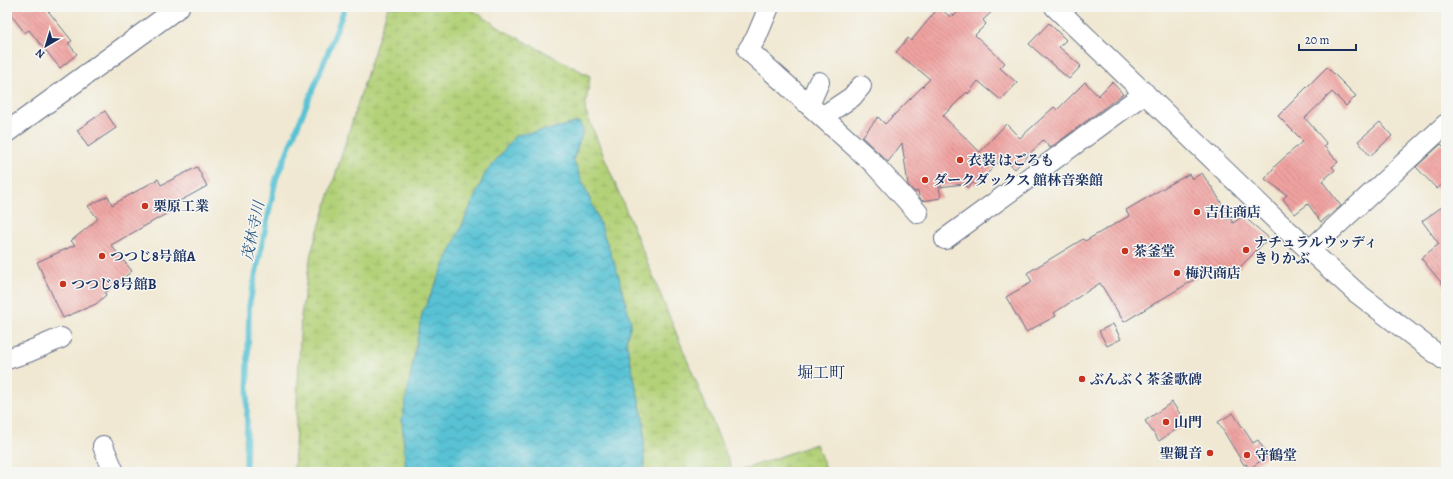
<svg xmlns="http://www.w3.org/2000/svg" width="1453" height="479" font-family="Alegreya,'Noto Serif JP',serif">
	<defs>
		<pattern id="wetland-marsh" width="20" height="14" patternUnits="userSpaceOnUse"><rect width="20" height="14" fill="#b3d178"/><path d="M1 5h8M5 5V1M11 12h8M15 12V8" fill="none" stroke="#99b46a"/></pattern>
		<pattern id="water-waves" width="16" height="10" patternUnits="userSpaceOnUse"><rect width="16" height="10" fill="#58c2d4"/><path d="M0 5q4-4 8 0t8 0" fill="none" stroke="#489eaf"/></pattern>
		<pattern id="building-back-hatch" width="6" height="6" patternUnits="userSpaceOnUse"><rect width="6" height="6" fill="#f0a3a0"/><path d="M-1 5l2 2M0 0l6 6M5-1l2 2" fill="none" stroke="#c28586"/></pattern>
	</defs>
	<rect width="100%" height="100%" fill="#f6f6f2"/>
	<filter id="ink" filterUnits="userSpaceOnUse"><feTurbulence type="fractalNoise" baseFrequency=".025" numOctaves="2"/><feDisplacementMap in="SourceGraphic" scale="8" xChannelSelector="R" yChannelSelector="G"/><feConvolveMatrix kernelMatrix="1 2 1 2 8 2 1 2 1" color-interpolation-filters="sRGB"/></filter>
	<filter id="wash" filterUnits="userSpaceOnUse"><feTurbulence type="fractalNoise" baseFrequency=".012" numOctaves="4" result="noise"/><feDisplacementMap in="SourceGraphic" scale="16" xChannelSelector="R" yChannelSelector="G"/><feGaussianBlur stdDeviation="0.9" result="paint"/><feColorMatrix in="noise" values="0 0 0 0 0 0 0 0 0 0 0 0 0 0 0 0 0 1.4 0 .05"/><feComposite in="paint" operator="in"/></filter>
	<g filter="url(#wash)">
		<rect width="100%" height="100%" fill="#f0e8d2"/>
		<path fill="url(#wetland-marsh)" stroke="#67806b" d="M 388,7 L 468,7 L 503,30 L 590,76 L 585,110 L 733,472 L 644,472 L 644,423 L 626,341 L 631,323 L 598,218 L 573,160 L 583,131 L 579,122 L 552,129 L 402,420 L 406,472 L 294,472 L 301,315 L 311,253 Z
			M 816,444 L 827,472 L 736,472 Z"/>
		<path fill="url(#water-waves)" stroke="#3a7899" d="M 579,122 L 583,131 L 573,160 L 598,218 L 620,280 L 631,323 L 626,341 L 644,423 L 644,472 L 406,472 L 402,420 L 422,314 L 485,174 L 516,135 L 552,129 Z"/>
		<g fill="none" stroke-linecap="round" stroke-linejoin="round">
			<path stroke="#58c2d4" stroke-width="5.5" d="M 246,472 L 249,306 L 276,179 L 329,50 L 345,7"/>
		</g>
		<g id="blocks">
			<path fill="url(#building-back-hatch)" d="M 7,7 L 45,7 L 72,41 L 68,43 L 77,54 L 60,68 L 29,30 L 25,33 L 7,10 Z
				M 939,7 L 950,17 L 952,14 L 954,16 L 963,7 L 997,7 L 983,20 L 986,24 L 975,35 L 1005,63 L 1000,68 L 1017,83 L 1001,100 L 978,81 L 968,94 L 967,92 L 943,116 L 980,152 L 1006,124 L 1020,138 L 1054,107 L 1057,110 L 1085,82 L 1098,96 L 1112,82 L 1123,94 L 1050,148 L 1043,140 L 1015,169 L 1003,158 L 976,185 L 973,183 L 968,188 L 964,184 L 939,187 L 941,198 L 922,201 L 919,196 L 918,191 L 914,192 L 908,185 L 902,143 L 888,162 L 862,137 L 878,117 L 885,124 L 930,79 L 896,52 L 908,38 L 911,41 Z
				M 1049,23 L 1066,40 L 1059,47 L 1081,66 L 1069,79 L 1029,44 Z
				M 1327,67 L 1356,96 L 1346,106 L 1332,92 L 1305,118 L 1327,144 L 1324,146 L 1338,162 L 1332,167 L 1335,170 L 1322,181 L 1341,206 L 1321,222 L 1308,204 L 1295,214 L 1283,199 L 1287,195 L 1265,179 L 1276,165 L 1303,141 L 1278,116 Z
				M 105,111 L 116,128 L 88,147 L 77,130 Z
				M 1380,122 L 1392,136 L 1370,156 L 1358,141 Z
				M 1441,144 L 1446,149 L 1446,181 L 1437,189 L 1416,167 Z
				M 197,167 L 207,186 L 173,205 L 175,209 L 111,245 L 132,271 L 105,293 L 106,295 L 96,304 L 63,318 L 37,262 L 75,245 L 71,241 L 98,219 L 88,206 L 108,196 L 112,205 L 158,179 L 161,185 Z
				M 1202,173 L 1211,187 L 1212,187 L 1233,223 L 1243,216 L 1269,238 L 1237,270 L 1228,277 L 1220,266 L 1206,275 L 1205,273 L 1124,322 L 1100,283 L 1054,313 L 1056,316 L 1026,332 L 1006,297 L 1032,282 L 1027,273 L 1083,239 L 1085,241 L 1129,216 L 1126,210 L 1167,186 L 1189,174 L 1192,179 Z
				M 1446,204 L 1446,288 L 1421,258 L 1439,244 L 1422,221 Z
				M 1113,324 L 1121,339 L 1107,346 L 1099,331 Z
				M 1172,402 L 1186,423 L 1159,441 L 1145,421 Z
				M 1233,413 L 1253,443 L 1258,440 L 1268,456 L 1249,469 L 1246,464 L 1244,465 L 1218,422 Z"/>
		</g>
	</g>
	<g filter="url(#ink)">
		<use href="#blocks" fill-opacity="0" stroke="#667087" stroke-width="1"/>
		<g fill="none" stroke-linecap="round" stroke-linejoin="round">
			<g stroke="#667087" stroke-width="22">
				<path id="minor" d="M 769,7 L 756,38 L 748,50 L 872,162 L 918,213
					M 1055,7 L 1277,221 L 1357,293 L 1446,361
					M 809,105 L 819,82
					M 822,117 L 852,97 L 861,86
					M 7,132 L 179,7
					M 945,239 L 1145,93
					M 1309,251 L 1446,124
					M 7,359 L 28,352 L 61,338
					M 103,446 L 114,472"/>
			</g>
			<use href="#minor" stroke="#fff" stroke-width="20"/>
		</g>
	</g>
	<g fill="#c8321e" stroke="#f6f6f2" stroke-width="1.5">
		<circle cx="960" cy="160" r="4"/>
		<circle cx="925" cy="180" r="4"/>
		<circle cx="145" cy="206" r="4"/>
		<circle cx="1197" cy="212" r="4"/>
		<circle cx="1246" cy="250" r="4"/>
		<circle cx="1125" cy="251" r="4"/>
		<circle cx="102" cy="256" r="4"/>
		<circle cx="1177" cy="273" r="4"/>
		<circle cx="63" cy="284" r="4"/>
		<circle cx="1082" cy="379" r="4"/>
		<circle cx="1166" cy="422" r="4"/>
		<circle cx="1210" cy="453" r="4"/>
		<circle cx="1247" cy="455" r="4"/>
	</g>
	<g text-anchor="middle" stroke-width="3" stroke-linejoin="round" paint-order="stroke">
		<g font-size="14" font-weight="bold" fill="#1b2f5e" stroke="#f6f6f2" text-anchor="start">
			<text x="968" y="165">衣装 はごろも</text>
			<text x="933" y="185">ダークダックス 館林音楽館</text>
			<text x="153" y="211">栗原工業</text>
			<text x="1205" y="217">吉住商店</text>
			<text x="1254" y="247">ナチュラルウッディ<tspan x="1254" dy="16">きりかぶ</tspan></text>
			<text x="1133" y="256">茶釜堂</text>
			<text x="110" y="261">つつじ8号館A</text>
			<text x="1185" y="278">梅沢商店</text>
			<text x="71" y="289">つつじ8号館B</text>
			<text x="1090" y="384">ぶんぶく茶釜歌碑</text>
			<text x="1174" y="427">山門</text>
			<text x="1202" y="458" text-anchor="end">聖観音</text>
			<text x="1255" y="460">守鶴堂</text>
		</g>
		<g font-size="15" font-style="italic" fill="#2d5b81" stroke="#f6f6f2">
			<text transform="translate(253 231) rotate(-78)" y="5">茂林寺川</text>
		</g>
		<g font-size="16" fill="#1b2f5e" stroke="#f6f6f2">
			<text x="821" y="378">堀工町</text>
		</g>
	</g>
	<rect width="1453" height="479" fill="none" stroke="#f6f6f2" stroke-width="24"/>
	<g transform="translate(46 46) rotate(218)" stroke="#f6f6f2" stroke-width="3" paint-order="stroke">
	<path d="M0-3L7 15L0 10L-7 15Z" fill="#1b2f5e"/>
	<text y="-6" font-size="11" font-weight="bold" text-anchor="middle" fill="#1b2f5e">N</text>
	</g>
	<path d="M1299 44v6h57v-6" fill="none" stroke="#1b2f5e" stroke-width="2"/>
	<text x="1305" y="44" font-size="12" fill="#1b2f5e" stroke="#f6f6f2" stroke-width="3" paint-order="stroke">20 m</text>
</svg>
